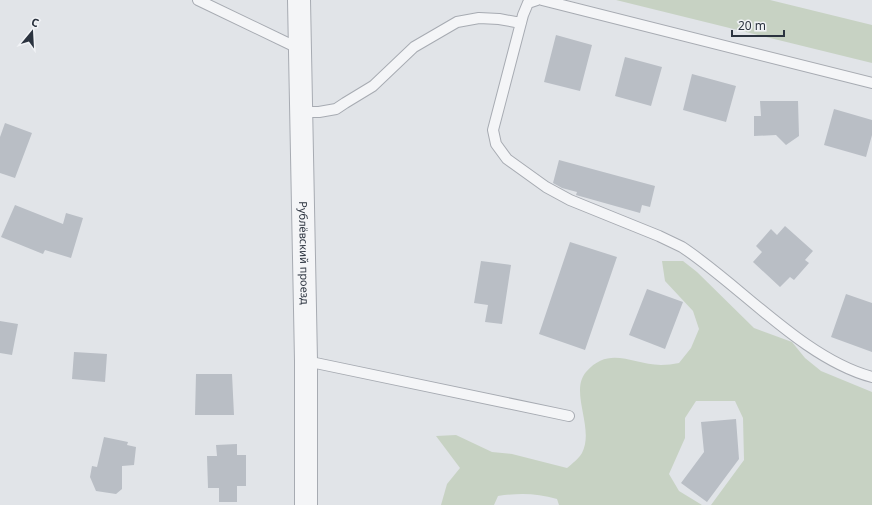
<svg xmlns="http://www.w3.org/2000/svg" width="872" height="505" font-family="'Noto Sans',sans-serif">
	<rect width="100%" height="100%" fill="#e1e4e8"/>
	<path fill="#c7d2c3" d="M 616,0 L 770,0 L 872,25 L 872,63 Z
		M 662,261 L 683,261 L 697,272 L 754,328 L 792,342 L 805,358 L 821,371 L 872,392 L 872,505 L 711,505 L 744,460 L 743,418 L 735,401 L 696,401 L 685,418 L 685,438 L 669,474 L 679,491 L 702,505 L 559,505 L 557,499 C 536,493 519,493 498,496 L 494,505 L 441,505 L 447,484 L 460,468 L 436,436 L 456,435 L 492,452 L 512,454 L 567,468 C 572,464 579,458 582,453 C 595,428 569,392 586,372 C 610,345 632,365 661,365 C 667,365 673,364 679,363 L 691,348 L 699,329 L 693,311 L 665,281 Z"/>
	<path fill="#b9bec5" d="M 556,35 L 592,45 L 580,91 L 544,82 Z
		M 625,57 L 662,67 L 651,106 L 615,96 Z
		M 692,74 L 736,86 L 726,122 L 683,110 Z
		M 760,101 L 798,101 L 799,136 L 786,145 L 776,135 L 754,136 L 754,116 L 761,116 Z
		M 834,109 L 872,120 L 872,135 L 866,157 L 824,145 Z
		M 5,123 L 32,133 L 15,178 L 0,173 L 0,137 Z
		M 559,160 L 655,186 L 650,207 L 642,205 L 640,213 L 576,195 L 577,192 L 562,188 L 553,183 Z
		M 15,205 L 63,224 L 66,213 L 83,218 L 71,258 L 45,250 L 43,254 L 1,237 Z
		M 785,226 L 813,251 L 805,260 L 809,263 L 794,280 L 790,277 L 780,287 L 753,262 L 762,252 L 756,246 L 771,229 L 777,235 Z
		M 570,242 L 617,257 L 585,350 L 539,334 Z
		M 481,261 L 511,265 L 502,324 L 485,322 L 488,305 L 474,303 Z
		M 647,289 L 683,302 L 665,349 L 629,335 Z
		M 846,294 L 872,303 L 872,352 L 831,337 Z
		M 0,321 L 18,324 L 12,355 L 0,353 Z
		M 74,352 L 107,354 L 105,382 L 72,379 Z
		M 196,374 L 232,374 L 234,415 L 195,415 Z
		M 736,419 L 739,459 L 707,502 L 681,483 L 704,452 L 701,422 Z
		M 104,437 L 128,442 L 127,445 L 136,447 L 134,465 L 122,466 L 122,489 L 116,494 L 96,491 L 90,477 L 92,466 L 97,467 Z
		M 237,444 L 237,455 L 246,455 L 246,486 L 237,486 L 237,502 L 219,502 L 219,488 L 208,488 L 207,456 L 217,456 L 216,445 Z"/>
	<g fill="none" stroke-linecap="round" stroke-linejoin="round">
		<g stroke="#a7abb2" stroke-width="12">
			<path id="service" d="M 198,0 L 300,49
				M 537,0 L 528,3 L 523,15 L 493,130 L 496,144 L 507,159 L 546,187 L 570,200 L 659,236 L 682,247 C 741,286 804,359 872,377
				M 542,0 L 872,83
				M 301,112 L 319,112 L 336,109 L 345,103 L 373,86 L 414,47 L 457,22 L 479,18 L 499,19 L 521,23
				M 306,361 L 569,416"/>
		</g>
		<g stroke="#a7abb2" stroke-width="24">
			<g id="tertiary">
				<path id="s1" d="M 299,0 L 306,361 L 306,505"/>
			</g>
		</g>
		<use href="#service" stroke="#f4f5f7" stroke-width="10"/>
		<use href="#tertiary" stroke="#f4f5f7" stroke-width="22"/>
	</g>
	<g text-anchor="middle" stroke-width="4" stroke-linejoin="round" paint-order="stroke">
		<g font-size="11" fill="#2b333f" stroke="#f1f3f6">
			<text dy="4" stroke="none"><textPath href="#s1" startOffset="253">Рублёвский проезд</textPath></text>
		</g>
	</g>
	<g transform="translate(32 32) rotate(18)" stroke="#f1f3f6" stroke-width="3" paint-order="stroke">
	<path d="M0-3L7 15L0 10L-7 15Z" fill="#2b333f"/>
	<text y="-6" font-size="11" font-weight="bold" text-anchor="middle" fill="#2b333f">С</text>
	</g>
	<path d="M732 30v6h52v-6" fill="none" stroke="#2b333f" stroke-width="2"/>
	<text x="738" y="30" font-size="12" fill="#2b333f" stroke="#f1f3f6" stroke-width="3" paint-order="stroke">20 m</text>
</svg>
